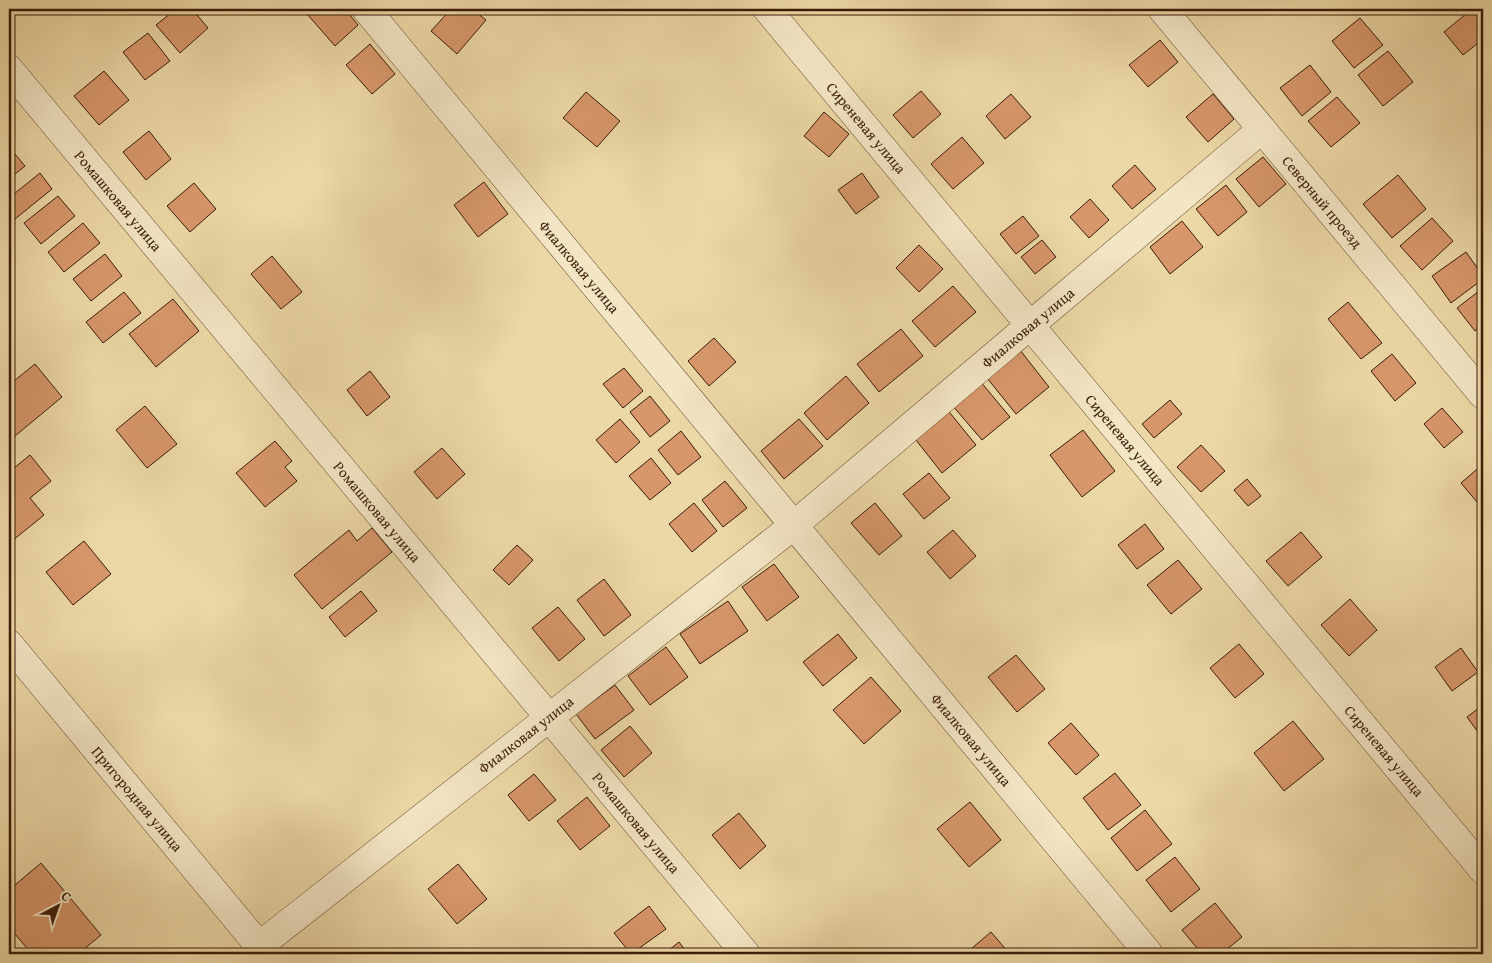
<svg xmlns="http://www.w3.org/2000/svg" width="1492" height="963" font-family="'Gentium Book Plus',serif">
	<rect width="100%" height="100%" fill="#ecd8a6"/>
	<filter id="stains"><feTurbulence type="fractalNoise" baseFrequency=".004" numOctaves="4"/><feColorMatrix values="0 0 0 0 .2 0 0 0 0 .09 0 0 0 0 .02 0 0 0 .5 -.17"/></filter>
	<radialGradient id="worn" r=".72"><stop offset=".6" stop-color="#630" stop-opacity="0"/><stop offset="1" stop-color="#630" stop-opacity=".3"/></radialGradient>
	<path fill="#d7976a" stroke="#3b1b08" d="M 176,9 L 192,9 L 208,28 L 180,53 L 156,25 Z
		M 312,9 L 345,9 L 358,25 L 335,46 L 307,14 Z
		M 451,9 L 472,9 L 486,20 L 457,54 L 431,31 Z
		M 1472,9 L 1483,21 L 1483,39 L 1463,55 L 1444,32 Z
		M 1360,18 L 1383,45 L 1354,68 L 1332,41 Z
		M 148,33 L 170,61 L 145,80 L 123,52 Z
		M 1160,40 L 1178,62 L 1148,87 L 1129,65 Z
		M 370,44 L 395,74 L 372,94 L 346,65 Z
		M 1388,51 L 1413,82 L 1383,106 L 1358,75 Z
		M 1310,65 L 1331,92 L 1302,116 L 1280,88 Z
		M 104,71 L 129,100 L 99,125 L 74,96 Z
		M 921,91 L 941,114 L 913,138 L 893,115 Z
		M 586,92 L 620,121 L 597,147 L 563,118 Z
		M 1011,94 L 1031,117 L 1005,139 L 986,116 Z
		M 1213,94 L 1234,119 L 1208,142 L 1186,117 Z
		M 1337,97 L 1360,123 L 1331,147 L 1308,121 Z
		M 824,112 L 849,134 L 829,157 L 804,136 Z
		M 149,131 L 171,159 L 146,180 L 123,152 Z
		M 962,137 L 984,163 L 953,189 L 931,164 Z
		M 9,147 L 25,166 L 9,179 Z
		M 1263,157 L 1286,184 L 1259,207 L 1236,179 Z
		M 1135,165 L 1156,189 L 1132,209 L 1112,186 Z
		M 40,173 L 52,189 L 15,219 L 9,211 L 9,198 Z
		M 862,173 L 879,197 L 856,214 L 838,190 Z
		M 1398,175 L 1426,209 L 1392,238 L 1363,204 Z
		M 484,182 L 508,214 L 478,237 L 454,205 Z
		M 194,183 L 216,209 L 190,232 L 167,206 Z
		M 1226,185 L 1247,212 L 1218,236 L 1196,209 Z
		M 58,196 L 75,216 L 41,244 L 24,223 Z
		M 1090,199 L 1109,220 L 1089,238 L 1070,217 Z
		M 1023,216 L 1039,236 L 1016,254 L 1000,234 Z
		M 1432,218 L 1453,241 L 1422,270 L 1400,246 Z
		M 1182,221 L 1203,247 L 1170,274 L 1150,247 Z
		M 83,223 L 100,243 L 64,272 L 48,252 Z
		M 1042,240 L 1056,257 L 1035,274 L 1021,257 Z
		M 919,245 L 943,269 L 919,292 L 896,268 Z
		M 1466,252 L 1483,276 L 1483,279 L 1451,303 L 1432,276 Z
		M 105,254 L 122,276 L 91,301 L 73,279 Z
		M 272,256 L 302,292 L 281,309 L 251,274 Z
		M 953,286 L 976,312 L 935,347 L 912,321 Z
		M 1483,288 L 1483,324 L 1475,331 L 1457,308 Z
		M 124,292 L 141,313 L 103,343 L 86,322 Z
		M 173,299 L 199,331 L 156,367 L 129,334 Z
		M 1348,302 L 1382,343 L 1361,359 L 1328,319 Z
		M 901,329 L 923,356 L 879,392 L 857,364 Z
		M 714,338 L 736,362 L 709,386 L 688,361 Z
		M 1020,350 L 1049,387 L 1016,414 L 987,378 Z
		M 1392,354 L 1416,383 L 1395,401 L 1371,371 Z
		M 35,364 L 62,397 L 9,441 L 9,385 Z
		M 624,368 L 643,391 L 623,408 L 603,384 Z
		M 370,371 L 390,397 L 367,416 L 347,390 Z
		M 846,376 L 869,403 L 827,440 L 804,413 Z
		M 980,381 L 1010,417 L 982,440 L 952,405 Z
		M 650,396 L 670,421 L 650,437 L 630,412 Z
		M 1170,400 L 1182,414 L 1154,438 L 1142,424 Z
		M 145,406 L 177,444 L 147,468 L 116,430 Z
		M 946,408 L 976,445 L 942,473 L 912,435 Z
		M 1442,408 L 1463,432 L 1444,448 L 1424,424 Z
		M 620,419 L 640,442 L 616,463 L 596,440 Z
		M 799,419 L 823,446 L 784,479 L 761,451 Z
		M 1083,430 L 1115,471 L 1082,497 L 1050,455 Z
		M 681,431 L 701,457 L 678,475 L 658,450 Z
		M 275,441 L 292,461 L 285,467 L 297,481 L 265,507 L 236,473 Z
		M 1201,445 L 1225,471 L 1201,492 L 1177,467 Z
		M 442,448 L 465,474 L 437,499 L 414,472 Z
		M 30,455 L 51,481 L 30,498 L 44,515 L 12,541 L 9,538 L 9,472 Z
		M 651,458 L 671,483 L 650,500 L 629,476 Z
		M 1483,464 L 1483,507 L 1482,508 L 1461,483 Z
		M 929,473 L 950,498 L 924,519 L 903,494 Z
		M 1247,479 L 1261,496 L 1248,506 L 1234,490 Z
		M 725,481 L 747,508 L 723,527 L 702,500 Z
		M 694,503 L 717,531 L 692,552 L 669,524 Z
		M 875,503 L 902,536 L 879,555 L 851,523 Z
		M 1145,524 L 1164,549 L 1137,569 L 1118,545 Z
		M 372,528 L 392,552 L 322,609 L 294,575 L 349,530 L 357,541 Z
		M 953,530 L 976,556 L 950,579 L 927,552 Z
		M 1301,532 L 1322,557 L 1288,586 L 1266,561 Z
		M 84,541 L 111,574 L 73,605 L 46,572 Z
		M 517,545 L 533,560 L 509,585 L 493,570 Z
		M 1178,560 L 1202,589 L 1171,614 L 1147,585 Z
		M 774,564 L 799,597 L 767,621 L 742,587 Z
		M 604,579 L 631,615 L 604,636 L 577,600 Z
		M 361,591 L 377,611 L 345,637 L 329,617 Z
		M 1350,599 L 1377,630 L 1349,656 L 1321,625 Z
		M 728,601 L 748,631 L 700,664 L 680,634 Z
		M 558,607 L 585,639 L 559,661 L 532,628 Z
		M 838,634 L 857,658 L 823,686 L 803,662 Z
		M 1239,644 L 1264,674 L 1235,698 L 1210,668 Z
		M 666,647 L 688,677 L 650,705 L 628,676 Z
		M 1461,648 L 1478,672 L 1452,691 L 1435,667 Z
		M 1016,655 L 1045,689 L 1017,712 L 988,677 Z
		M 871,677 L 901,711 L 864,744 L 833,710 Z
		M 615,685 L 634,710 L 595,739 L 576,714 Z
		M 1483,705 L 1483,739 L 1467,717 Z
		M 1293,721 L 1324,759 L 1284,791 L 1254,753 Z
		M 1071,723 L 1099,755 L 1076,775 L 1048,743 Z
		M 630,726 L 652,753 L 624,777 L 601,750 Z
		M 1115,773 L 1141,805 L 1108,830 L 1083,798 Z
		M 534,774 L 556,800 L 529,821 L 508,795 Z
		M 587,797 L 610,826 L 580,850 L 557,821 Z
		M 970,802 L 1001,840 L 969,867 L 937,829 Z
		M 1145,810 L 1172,844 L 1137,871 L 1111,838 Z
		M 739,813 L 766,846 L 740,869 L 712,835 Z
		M 1175,857 L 1200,889 L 1171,912 L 1146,880 Z
		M 41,863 L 101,935 L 78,954 L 32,954 L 9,927 L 9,890 Z
		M 458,864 L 487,899 L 457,924 L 428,889 Z
		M 1215,903 L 1242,937 L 1221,954 L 1202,954 L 1182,930 Z
		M 649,906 L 666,929 L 631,954 L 614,933 Z
		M 991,932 L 1010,954 L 965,954 Z
		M 679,942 L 688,954 L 664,954 Z"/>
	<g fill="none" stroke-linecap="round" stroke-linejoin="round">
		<g stroke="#674a30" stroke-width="29">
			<path id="minor" d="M 366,9 L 1149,954
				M 767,9 L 1483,870
				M 1162,9 L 1483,395
				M 9,69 L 746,954
				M 259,946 L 793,526 L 1262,129"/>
		</g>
		<g stroke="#674a30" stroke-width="29">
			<path id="tertiary" d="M 9,644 L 266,954"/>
		</g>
		<use href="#minor" stroke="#f3e6c5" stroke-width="28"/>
		<use href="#tertiary" stroke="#f3e6c5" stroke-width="28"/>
	</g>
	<g text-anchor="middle" stroke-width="4" stroke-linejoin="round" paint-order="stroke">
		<g font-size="15" fill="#3b1b08" stroke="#f3e6c5">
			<text transform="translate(866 128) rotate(50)" y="5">Сиреневая улица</text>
			<text transform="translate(118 201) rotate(50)" y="5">Ромашковая улица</text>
			<text transform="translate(1322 202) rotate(50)" y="5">Северный проезд</text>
			<text transform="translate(579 267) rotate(50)" y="5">Фиалковая улица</text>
			<text transform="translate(1028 328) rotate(-40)" y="5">Фиалковая улица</text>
			<text transform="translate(1125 440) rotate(50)" y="5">Сиреневая улица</text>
			<text transform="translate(377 512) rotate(50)" y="5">Ромашковая улица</text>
			<text transform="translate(526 735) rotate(-38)" y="5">Фиалковая улица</text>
			<text transform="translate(971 740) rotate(50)" y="5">Фиалковая улица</text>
			<text transform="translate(1384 751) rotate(50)" y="5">Сиреневая улица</text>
			<text transform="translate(137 799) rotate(50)" y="5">Пригородная улица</text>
			<text transform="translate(636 823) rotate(50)" y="5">Ромашковая улица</text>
		</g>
	</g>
	<rect width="1492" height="963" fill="none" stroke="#ecd8a6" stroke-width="30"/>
	<rect x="10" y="10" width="1472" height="943" fill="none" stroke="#3b1b08" stroke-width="2.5"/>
	<rect x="15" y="15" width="1462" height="933" fill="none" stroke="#3b1b08"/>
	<g transform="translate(58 906) rotate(41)" stroke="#f3e6c5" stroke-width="4" paint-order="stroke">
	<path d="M0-4L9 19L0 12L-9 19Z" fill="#3b1b08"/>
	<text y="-8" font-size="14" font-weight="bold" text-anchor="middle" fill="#3b1b08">С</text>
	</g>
	<rect width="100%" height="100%" filter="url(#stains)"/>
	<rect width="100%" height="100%" fill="url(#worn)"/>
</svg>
